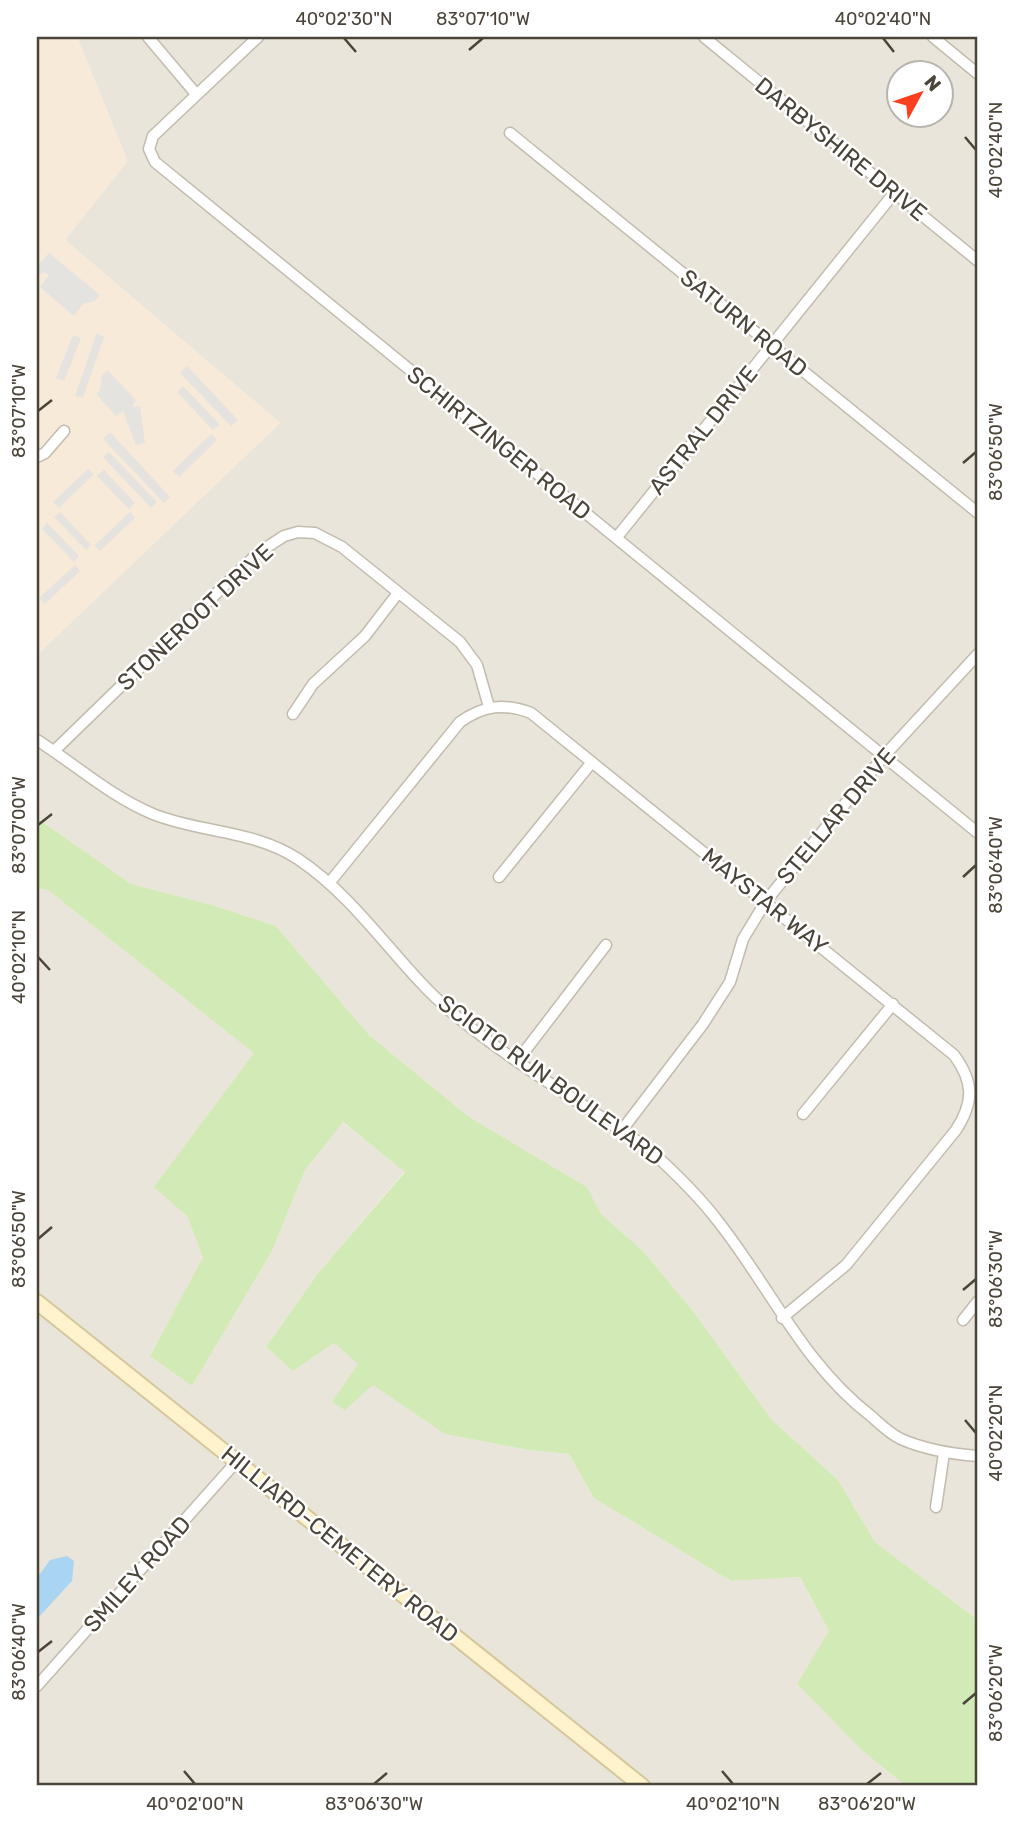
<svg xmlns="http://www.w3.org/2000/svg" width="1015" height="1823" font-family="Rubik,sans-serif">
	<rect width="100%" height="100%" fill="#f6f3ec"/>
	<path fill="#eae5da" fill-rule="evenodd" d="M 77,37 L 978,37 L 978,1620 L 875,1542 L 838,1480 L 772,1420 L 693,1311 L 643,1251 L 601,1214 L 587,1187 L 469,1117 L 369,1035 L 276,926 L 212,905 L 131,884 L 37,818 L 37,655 L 280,423 L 65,240 L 127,161 ZM 900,74 L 942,74 L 942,116 L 900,116 Z
		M 37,888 L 48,890 L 255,1053 L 155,1186 L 187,1216 L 203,1257 L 150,1356 L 192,1386 L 272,1251 L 305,1170 L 342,1122 L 405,1171 L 319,1272 L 266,1347 L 293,1371 L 334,1343 L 359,1364 L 332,1402 L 373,1384 L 445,1434 L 529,1450 L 569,1454 L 594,1498 L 731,1581 L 800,1577 L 829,1631 L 864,1752 L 906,1786 L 37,1786 Z"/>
	<path fill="#f7ead8" d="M 37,37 L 77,37 L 128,161 L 65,240 L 280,423 L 37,655 Z"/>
	<path fill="#d2eab5" d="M 37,818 L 131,884 L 212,905 L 276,926 L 369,1035 L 469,1117 L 587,1187 L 601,1214 L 643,1251 L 693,1311 L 772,1420 L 838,1480 L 875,1542 L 978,1620 L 978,1786 L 906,1786 L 864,1752 L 797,1684 L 829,1631 L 800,1577 L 731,1581 L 594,1498 L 569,1454 L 529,1450 L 445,1434 L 373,1385 L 345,1410 L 332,1402 L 358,1364 L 334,1343 L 293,1371 L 266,1347 L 319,1272 L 405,1172 L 343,1122 L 305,1170 L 272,1251 L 192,1386 L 150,1356 L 203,1257 L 187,1216 L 154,1187 L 254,1053 L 48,890 L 37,888 Z"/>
	<path fill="#e5e3e0" d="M 49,253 L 100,295 L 95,301 L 83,304 L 74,316 L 40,287 L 49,275 L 44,272 L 37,276 L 37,263 L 39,264 Z
		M 97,333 L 104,337 L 83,397 L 75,396 Z
		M 73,335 L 81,338 L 64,381 L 56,378 Z
		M 187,366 L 238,420 L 231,426 L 180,373 Z
		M 107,370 L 136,400 L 132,407 L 140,406 L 145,443 L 136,445 L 123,411 L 116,416 L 96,394 L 100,390 L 102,376 Z
		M 183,386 L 220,425 L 213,430 L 177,392 Z
		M 110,432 L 170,497 L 164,503 L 103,439 Z
		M 211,434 L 217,440 L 179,477 L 173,471 Z
		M 109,452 L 157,502 L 151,508 L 103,457 Z
		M 88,469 L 94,474 L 59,508 L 53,502 Z
		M 104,470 L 135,503 L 129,509 L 97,476 Z
		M 60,512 L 91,545 L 86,550 L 54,517 Z
		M 130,512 L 135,518 L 100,551 L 95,545 Z
		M 47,523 L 79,556 L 74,562 L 42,529 Z
		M 75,565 L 80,571 L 45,604 L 39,598 Z"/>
	<path fill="#a9d4f2" d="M 67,1556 L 74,1561 L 72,1581 L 37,1619 L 37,1578 L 50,1560 Z"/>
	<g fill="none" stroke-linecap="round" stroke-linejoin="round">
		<g stroke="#c2bbae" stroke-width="13">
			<path id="minor" d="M 148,37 L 196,94
				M 258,37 L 153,136 L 149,149 L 155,162 L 978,833
				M 704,37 L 978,261
				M 933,37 L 978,74
				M 510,133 L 978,513
				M 37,457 L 45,453 L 64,431
				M 617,537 L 895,192
				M 293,714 L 313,684 L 365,636 L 398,593
				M 37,740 C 76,765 110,796 153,814 C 200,833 254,830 298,859 C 361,901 398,968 455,1015 C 516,1065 586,1105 651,1151 C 674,1172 698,1195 717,1220 C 769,1285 803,1364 871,1416 C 880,1424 890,1434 901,1439 C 926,1450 951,1454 978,1456
				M 54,751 L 258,553 L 284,536 L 298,532 L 315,533 L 342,547 L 460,642 L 477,665 L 489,707
				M 499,877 L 592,762
				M 330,882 L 460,722 C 484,705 504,703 531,713 L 954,1055 C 974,1082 974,1102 956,1130 L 846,1265 L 782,1318
				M 518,1060 L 606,945
				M 803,1114 L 893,1004
				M 622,1130 L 703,1024 L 730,982 L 743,939 L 766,901 L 884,756 L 978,654
				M 963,1320 L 978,1301
				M 936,1507 L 944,1453
				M 37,1686 L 237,1461"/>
		</g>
		<g stroke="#d6c79b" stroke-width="18">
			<path id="secondary" d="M 37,1302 L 642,1786"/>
		</g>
		<use href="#minor" stroke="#fff" stroke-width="10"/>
		<use href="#secondary" stroke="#fff3cd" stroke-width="14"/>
	</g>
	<path fill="none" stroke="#4b4439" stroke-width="2.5" d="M 344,38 L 356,52M 883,38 L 894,52M 469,50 L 483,38M 965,137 L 976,150M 38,411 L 52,400M 963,463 L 976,452M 38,825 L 52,814M 963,877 L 976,865M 38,957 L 50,970M 38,1239 L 52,1227M 963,1290 L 976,1279M 965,1420 L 976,1433M 38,1652 L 52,1641M 963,1704 L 976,1693M 184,1771 L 195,1784M 722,1771 L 733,1784M 374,1784 L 387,1773M 867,1784 L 881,1773"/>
	<g text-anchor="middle" stroke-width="5" stroke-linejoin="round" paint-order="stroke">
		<g font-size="23" fill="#4b4439" stroke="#fff">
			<text transform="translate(841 149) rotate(39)" y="8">DARBYSHIRE DRIVE</text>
			<text transform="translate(744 323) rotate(39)" y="8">SATURN ROAD</text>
			<text transform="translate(703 430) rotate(-51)" y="8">ASTRAL DRIVE</text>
			<text transform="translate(499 443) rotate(39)" y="8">SCHIRTZINGER ROAD</text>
			<text transform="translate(195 617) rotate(-43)" y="8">STONEROOT DRIVE</text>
			<text transform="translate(836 816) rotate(-50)" y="8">STELLAR DRIVE</text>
			<text transform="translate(765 901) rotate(39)" y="8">MAYSTAR WAY</text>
			<text transform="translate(551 1080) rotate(36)" y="8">SCIOTO RUN BOULEVARD</text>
			<text transform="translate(340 1544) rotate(39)" y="8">HILLIARD-CEMETERY ROAD</text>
			<text transform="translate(137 1574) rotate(-48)" y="8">SMILEY ROAD</text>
		</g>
	</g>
	<rect width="1015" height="1823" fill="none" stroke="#ffffff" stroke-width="77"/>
	<g transform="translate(920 94) rotate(50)"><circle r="33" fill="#ffffff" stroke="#b7b4b0" stroke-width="2"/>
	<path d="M0-5L12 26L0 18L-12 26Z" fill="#fc3f1d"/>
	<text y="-10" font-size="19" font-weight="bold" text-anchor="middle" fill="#4b4439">N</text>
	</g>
	<rect x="38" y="38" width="938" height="1746" fill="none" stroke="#4b4439" stroke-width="2.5"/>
	<g font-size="18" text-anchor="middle" fill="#4b4439">
		<text x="344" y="25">40°02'30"N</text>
		<text x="483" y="25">83°07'10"W</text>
		<text x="883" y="25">40°02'40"N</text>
		<text transform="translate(996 150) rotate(-90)" y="6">40°02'40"N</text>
		<text transform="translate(19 411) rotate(-90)" y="6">83°07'10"W</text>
		<text transform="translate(996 452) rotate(-90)" y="6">83°06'50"W</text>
		<text transform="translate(19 825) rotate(-90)" y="6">83°07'00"W</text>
		<text transform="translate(996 865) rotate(-90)" y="6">83°06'40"W</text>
		<text transform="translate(19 957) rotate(-90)" y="6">40°02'10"N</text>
		<text transform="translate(19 1239) rotate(-90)" y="6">83°06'50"W</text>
		<text transform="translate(996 1279) rotate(-90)" y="6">83°06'30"W</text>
		<text transform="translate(996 1433) rotate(-90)" y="6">40°02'20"N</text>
		<text transform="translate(19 1652) rotate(-90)" y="6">83°06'40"W</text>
		<text transform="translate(996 1693) rotate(-90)" y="6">83°06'20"W</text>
		<text x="195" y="1810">40°02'00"N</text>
		<text x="374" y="1810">83°06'30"W</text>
		<text x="733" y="1810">40°02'10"N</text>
		<text x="867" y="1810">83°06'20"W</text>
	</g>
</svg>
